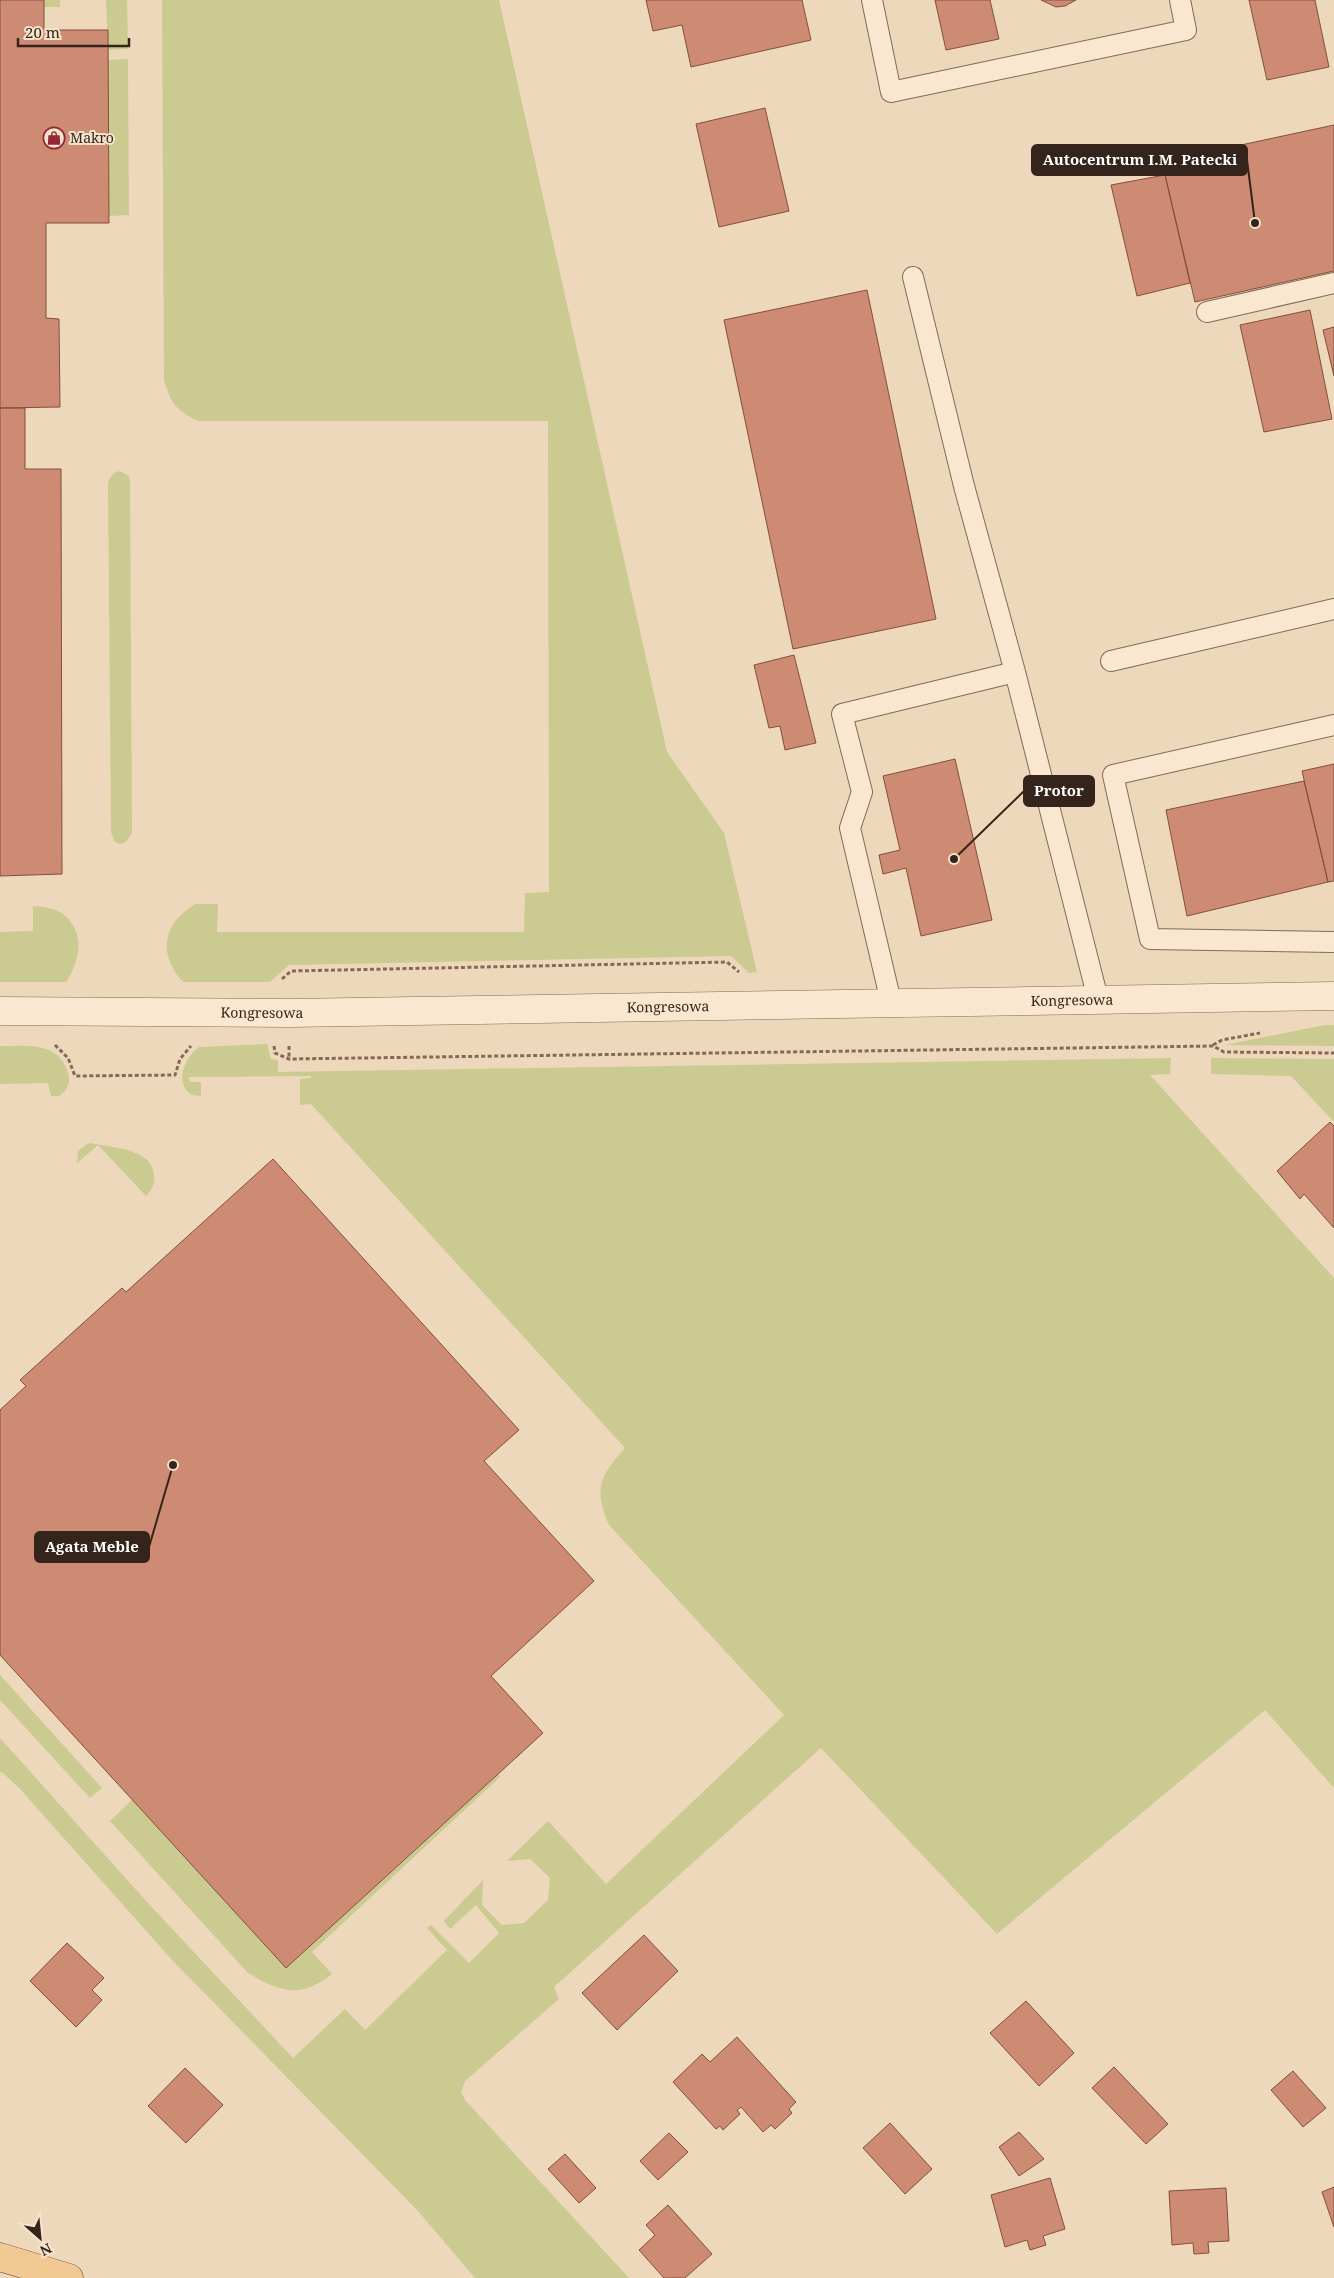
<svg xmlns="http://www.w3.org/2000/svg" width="1334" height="2278" font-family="'Noto Serif',serif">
	<rect width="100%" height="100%" fill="#edd8bc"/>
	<path fill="#cbca91" d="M 44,0 L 60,0 L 60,7 L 44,7 Z
		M 106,0 L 127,0 L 128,49 L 108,50 Z
		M 162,0 L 499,0 L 667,752 L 724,833 L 757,972 L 749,973 L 731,956 L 289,965 L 270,982 L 183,982 C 157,953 163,924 195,904 L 218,904 L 217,932 L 524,932 L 525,893 L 549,892 L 548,421 L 198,421 C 176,410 171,404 164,380 Z
		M 128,59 L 129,215 L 109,216 L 108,60 Z
		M 120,471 L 129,476 L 130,481 L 132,833 L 126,842 L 120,844 L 115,842 L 111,832 L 108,483 C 110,476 113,473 120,471 Z
		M 33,906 C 43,907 55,908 63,914 C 86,932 80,961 66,982 L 0,982 L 0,932 L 33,931 Z
		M 1325,1025 L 1334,1025 L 1334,1046 L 1225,1045 Z
		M 267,1044 L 271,1059 L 278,1060 L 278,1072 L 1171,1058 L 1170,1074 L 1150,1075 L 1334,1278 L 1334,1788 L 1265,1710 L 997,1934 L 821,1748 L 554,1987 L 559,1999 L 465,2081 L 461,2092 L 465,2100 L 629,2278 L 475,2278 L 418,2211 L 173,1961 L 20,1789 L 2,1772 L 0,1773 L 0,1738 L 147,1902 L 293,2058 L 345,2009 L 365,2030 L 447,1950 L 427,1928 L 431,1925 L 469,1963 L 499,1933 L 476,1905 L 450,1929 L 444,1921 L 483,1880 L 482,1905 L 502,1925 L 524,1923 L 548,1900 L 550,1878 L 530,1859 L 507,1861 L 548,1821 L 606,1884 L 784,1715 L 609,1525 C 593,1488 600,1476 625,1448 L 311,1104 L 300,1105 L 300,1079 L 311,1078 L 311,1076 L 189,1077 L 190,1082 L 201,1082 L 201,1096 L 192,1095 C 173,1083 185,1057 199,1047 Z
		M 0,1046 C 27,1046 59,1041 68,1073 C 71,1084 67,1090 59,1096 L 51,1096 L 48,1083 L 0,1084 Z
		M 1211,1058 L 1334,1059 L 1334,1122 L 1291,1076 L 1211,1074 Z
		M 91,1143 C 112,1148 152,1148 154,1175 C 155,1184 152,1190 146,1196 L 98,1145 L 77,1163 L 78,1151 L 87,1144 Z
		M 0,1675 L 102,1788 L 90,1798 L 0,1700 Z
		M 499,1774 L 500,1777 L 312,1952 L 332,1974 C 301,1999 280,1992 248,1973 L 110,1821 L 132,1800 L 286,1968 Z"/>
	<path fill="#cc8b72" stroke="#844f3c" d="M 0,0 L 44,0 L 44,30 L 108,30 L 109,223 L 46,223 L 46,318 L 59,319 L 60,407 L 0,408 Z
		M 646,0 L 802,0 L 811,40 L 691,67 L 682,25 L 653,31 Z
		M 935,0 L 990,0 L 999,39 L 946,50 Z
		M 1041,0 L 1076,0 L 1065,6 L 1056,7 Z
		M 1249,0 L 1315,0 L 1329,67 L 1267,80 Z
		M 765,108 L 789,211 L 719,227 L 696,124 Z
		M 1334,125 L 1334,271 L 1195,302 L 1162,162 Z
		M 1165,175 L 1190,283 L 1137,296 L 1111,185 Z
		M 867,290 L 936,619 L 793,649 L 724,320 Z
		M 1310,310 L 1332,419 L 1264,432 L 1240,325 Z
		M 1334,327 L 1334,376 L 1323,330 Z
		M 0,408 L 25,408 L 25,469 L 61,469 L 62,874 L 0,876 Z
		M 794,655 L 816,743 L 785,750 L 780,726 L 769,728 L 754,665 Z
		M 955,759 L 992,920 L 921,936 L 906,868 L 883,874 L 879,855 L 900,850 L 883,776 Z
		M 1334,764 L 1334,881 L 1328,882 L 1302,771 Z
		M 1304,781 L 1328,882 L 1187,916 L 1166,810 Z
		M 1330,1122 L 1334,1126 L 1334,1228 L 1304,1194 L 1300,1199 L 1277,1171 Z
		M 273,1159 L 519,1430 L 484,1461 L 594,1581 L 491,1676 L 543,1733 L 286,1968 L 0,1655 L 0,1410 L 26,1386 L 20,1380 L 122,1288 L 126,1292 Z
		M 644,1935 L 678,1971 L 617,2030 L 582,1993 Z
		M 67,1943 L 104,1978 L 92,1990 L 102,2000 L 76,2027 L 30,1981 Z
		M 1026,2001 L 1074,2053 L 1039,2086 L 990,2033 Z
		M 737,2037 L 796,2102 L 789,2109 L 792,2113 L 775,2129 L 771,2125 L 763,2132 L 741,2107 L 737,2110 L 740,2114 L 723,2130 L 720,2126 L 716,2129 L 673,2082 L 702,2054 L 710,2062 Z
		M 1114,2067 L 1168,2124 L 1146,2144 L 1092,2088 Z
		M 185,2068 L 223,2105 L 186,2143 L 148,2106 Z
		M 1293,2071 L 1326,2108 L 1303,2127 L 1271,2090 Z
		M 890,2123 L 932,2169 L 905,2194 L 863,2148 Z
		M 1019,2132 L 1044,2159 L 1019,2176 L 999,2147 Z
		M 669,2133 L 688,2152 L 658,2180 L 640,2161 Z
		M 565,2154 L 596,2188 L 579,2203 L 548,2169 Z
		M 1050,2178 L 1065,2229 L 1043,2236 L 1046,2245 L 1030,2250 L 1027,2240 L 1005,2247 L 991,2195 Z
		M 1334,2187 L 1334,2227 L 1322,2192 Z
		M 1226,2188 L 1229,2241 L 1208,2242 L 1209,2253 L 1194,2254 L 1193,2243 L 1172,2245 L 1169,2191 Z
		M 668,2205 L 712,2254 L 685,2278 L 664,2278 L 639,2250 L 655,2235 L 646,2225 Z"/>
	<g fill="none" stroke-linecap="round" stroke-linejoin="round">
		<g stroke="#856956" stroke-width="22">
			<path id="service" d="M 872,0 L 891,92 L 1186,30 L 1180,0
				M 913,277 L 964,486 L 1015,672 L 1098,999
				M 1207,312 L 1334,283
				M 1111,661 L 1334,609
				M 1334,725 L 1113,775 L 1150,939 L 1334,942
				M 891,1002 L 850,828 L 862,792 L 842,714 L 1015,672"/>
		</g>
		<g stroke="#856956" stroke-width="29">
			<g id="tertiary">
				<path id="s1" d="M 0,1011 L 289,1013 L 1334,996"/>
			</g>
		</g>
		<g stroke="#52382b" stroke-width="29">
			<path id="primary" d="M 0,2257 L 69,2278"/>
		</g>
		<path stroke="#856956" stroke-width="3" stroke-dasharray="4 2.5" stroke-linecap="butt" d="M 282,979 L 291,971 L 727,962 L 739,972
			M 55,1045 L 68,1058 L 75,1076 L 175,1075 L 180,1059 L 191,1046
			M 1213,1045 L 1222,1040 L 1260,1033
			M 274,1046 L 275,1053 L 289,1059 L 1213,1046 L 1224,1052 L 1334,1053
			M 289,1046 L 289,1059"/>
		<use href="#service" stroke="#f9e7cf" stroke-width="20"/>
		<use href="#tertiary" stroke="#f9e7cf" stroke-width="28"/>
		<use href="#primary" stroke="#f2c893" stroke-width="28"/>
	</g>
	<defs>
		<g id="shop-ring" transform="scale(1.125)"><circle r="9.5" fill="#f5e4cc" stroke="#942636" stroke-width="1.5"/><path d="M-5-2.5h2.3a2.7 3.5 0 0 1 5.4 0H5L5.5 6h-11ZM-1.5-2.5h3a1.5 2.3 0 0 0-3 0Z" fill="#942636"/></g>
	</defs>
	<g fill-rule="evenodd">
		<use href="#shop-ring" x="54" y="138"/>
	</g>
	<g text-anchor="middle" stroke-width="4" stroke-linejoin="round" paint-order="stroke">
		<g font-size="14" fill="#34241b" stroke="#f5e4cc" text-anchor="start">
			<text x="70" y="143">Makro</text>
		</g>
		<g font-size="14" fill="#34241b" stroke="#f5e4cc">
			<text dy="5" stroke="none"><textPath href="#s1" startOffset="1072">Kongresowa</textPath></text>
			<text dy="5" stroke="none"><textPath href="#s1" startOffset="668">Kongresowa</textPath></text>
			<text dy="5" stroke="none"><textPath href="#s1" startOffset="262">Kongresowa</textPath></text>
		</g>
	</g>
	<path fill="none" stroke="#34241b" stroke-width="2" d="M1255 223L1247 160M954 859L1024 791M173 1465L149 1547"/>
	<g fill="#34241b" stroke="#f5e4cc" stroke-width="2">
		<circle cx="1255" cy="223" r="5"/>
		<circle cx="954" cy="859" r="5"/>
		<circle cx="173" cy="1465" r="5"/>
	</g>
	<g fill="#34241b" stroke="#34241b" stroke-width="2">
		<rect x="1032" y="145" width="215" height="30" rx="5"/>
		<rect x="1024" y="776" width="70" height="30" rx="5"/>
		<rect x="35" y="1532" width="114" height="30" rx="5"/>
	</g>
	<g font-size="15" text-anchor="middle" font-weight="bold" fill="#fff">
		<text x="1140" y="165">Autocentrum I.M. Patecki</text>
		<text x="1059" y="796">Protor</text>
		<text x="92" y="1552">Agata Meble</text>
	</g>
	<g transform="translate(40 2238) rotate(153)" stroke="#f5e4cc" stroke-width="4" paint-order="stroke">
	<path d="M0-4L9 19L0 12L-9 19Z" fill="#34241b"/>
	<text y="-8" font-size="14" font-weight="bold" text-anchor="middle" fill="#34241b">N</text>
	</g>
	<path d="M18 38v8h111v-8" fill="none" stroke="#34241b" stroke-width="2.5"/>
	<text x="25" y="38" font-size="15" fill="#34241b" stroke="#f5e4cc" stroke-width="4" paint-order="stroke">20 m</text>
</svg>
